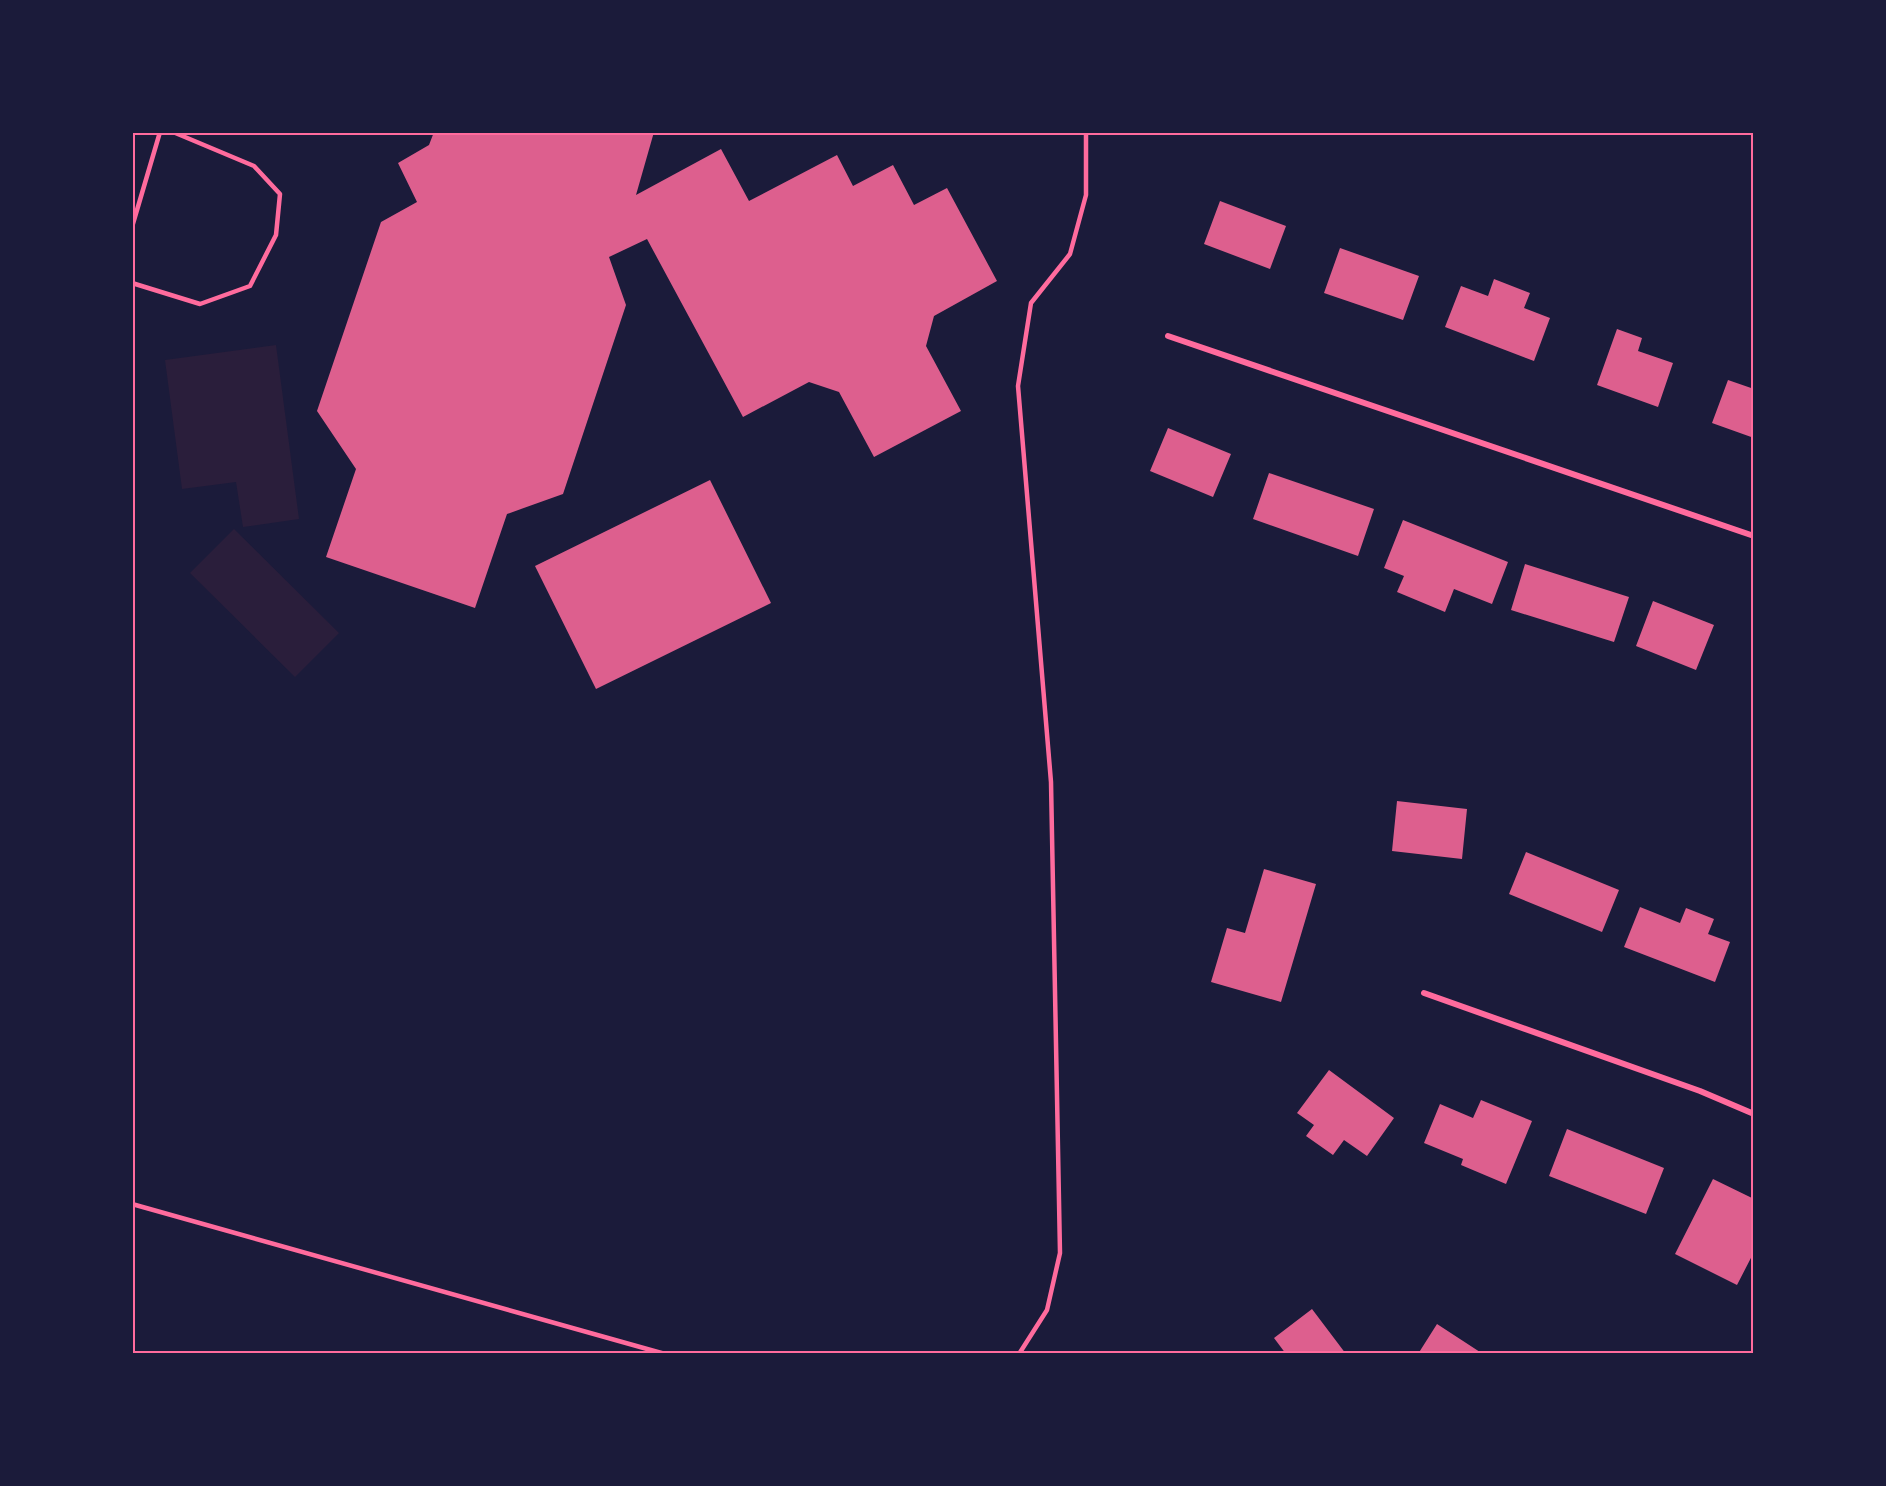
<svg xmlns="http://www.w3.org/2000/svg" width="1886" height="1486" font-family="'Fira Sans Condensed',sans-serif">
	<rect width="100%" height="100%" fill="#1b1b3a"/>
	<path fill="#2a1e3b" d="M 276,345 L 299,519 L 243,527 L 236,482 L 182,489 L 165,360 Z
		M 234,529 L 339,633 L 295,677 L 190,573 Z"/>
	<path fill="#dd5f8e" d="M 434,132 L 654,132 L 636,195 L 721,149 L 749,201 L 837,155 L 853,186 L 893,165 L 914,205 L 947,188 L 997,281 L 934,316 L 926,346 L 961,411 L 874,457 L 839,392 L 809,382 L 743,417 L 647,239 L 609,257 L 626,305 L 563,494 L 507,514 L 475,608 L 326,557 L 356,469 L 317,411 L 381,222 L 417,202 L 398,163 L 429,145 Z
		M 1220,201 L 1286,226 L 1270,269 L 1204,244 Z
		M 1340,248 L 1419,276 L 1403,320 L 1324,293 Z
		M 1494,279 L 1530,293 L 1524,308 L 1550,318 L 1534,361 L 1445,327 L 1461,286 L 1488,296 Z
		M 1617,329 L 1642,338 L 1638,351 L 1673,363 L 1658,407 L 1597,385 Z
		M 1728,380 L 1754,389 L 1754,438 L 1712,423 Z
		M 1168,428 L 1231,454 L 1213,497 L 1150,471 Z
		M 1269,473 L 1374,509 L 1358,556 L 1253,519 Z
		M 710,480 L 771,603 L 596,689 L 535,566 Z
		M 1403,520 L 1508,562 L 1492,604 L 1454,589 L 1445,612 L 1397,592 L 1404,576 L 1384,568 Z
		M 1525,564 L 1629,597 L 1614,642 L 1511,610 Z
		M 1653,601 L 1714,625 L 1696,670 L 1636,646 Z
		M 1397,801 L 1467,809 L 1462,859 L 1392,851 Z
		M 1526,852 L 1619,890 L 1602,932 L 1509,894 Z
		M 1264,869 L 1316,884 L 1281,1002 L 1211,982 L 1227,928 L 1245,933 Z
		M 1640,907 L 1680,923 L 1686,908 L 1714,919 L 1708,934 L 1730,942 L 1715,982 L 1624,947 Z
		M 1329,1070 L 1394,1118 L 1367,1156 L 1344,1140 L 1333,1155 L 1306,1136 L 1314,1125 L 1297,1113 Z
		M 1481,1100 L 1532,1121 L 1506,1184 L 1461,1165 L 1463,1159 L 1424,1143 L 1440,1104 L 1473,1118 Z
		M 1567,1129 L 1664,1168 L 1646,1214 L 1549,1176 Z
		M 1713,1179 L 1752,1198 L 1751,1201 L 1754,1203 L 1754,1252 L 1737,1285 L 1675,1254 Z
		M 1312,1309 L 1346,1354 L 1286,1354 L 1274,1338 Z
		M 1437,1324 L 1483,1354 L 1418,1354 Z"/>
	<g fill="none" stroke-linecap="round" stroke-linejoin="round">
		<path stroke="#ff6b9d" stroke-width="4.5" d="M 132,227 L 160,132
			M 132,283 L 200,304 L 250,286 L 276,235 L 280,194 L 254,166 L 173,132
			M 132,1204 L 665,1354
			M 1019,1354 L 1047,1310 L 1060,1253 L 1051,782 L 1018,386 L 1031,303 L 1070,254 L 1086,195 L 1086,132"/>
		<path stroke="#ff6b9d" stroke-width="6" d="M 1168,336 L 1754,536
			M 1424,993 L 1700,1091 L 1754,1114"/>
	</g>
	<rect width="1886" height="1486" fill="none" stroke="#1b1b3a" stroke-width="267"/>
	<rect x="134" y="134" width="1618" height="1218" fill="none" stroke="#ff6b9d" stroke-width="2"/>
</svg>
